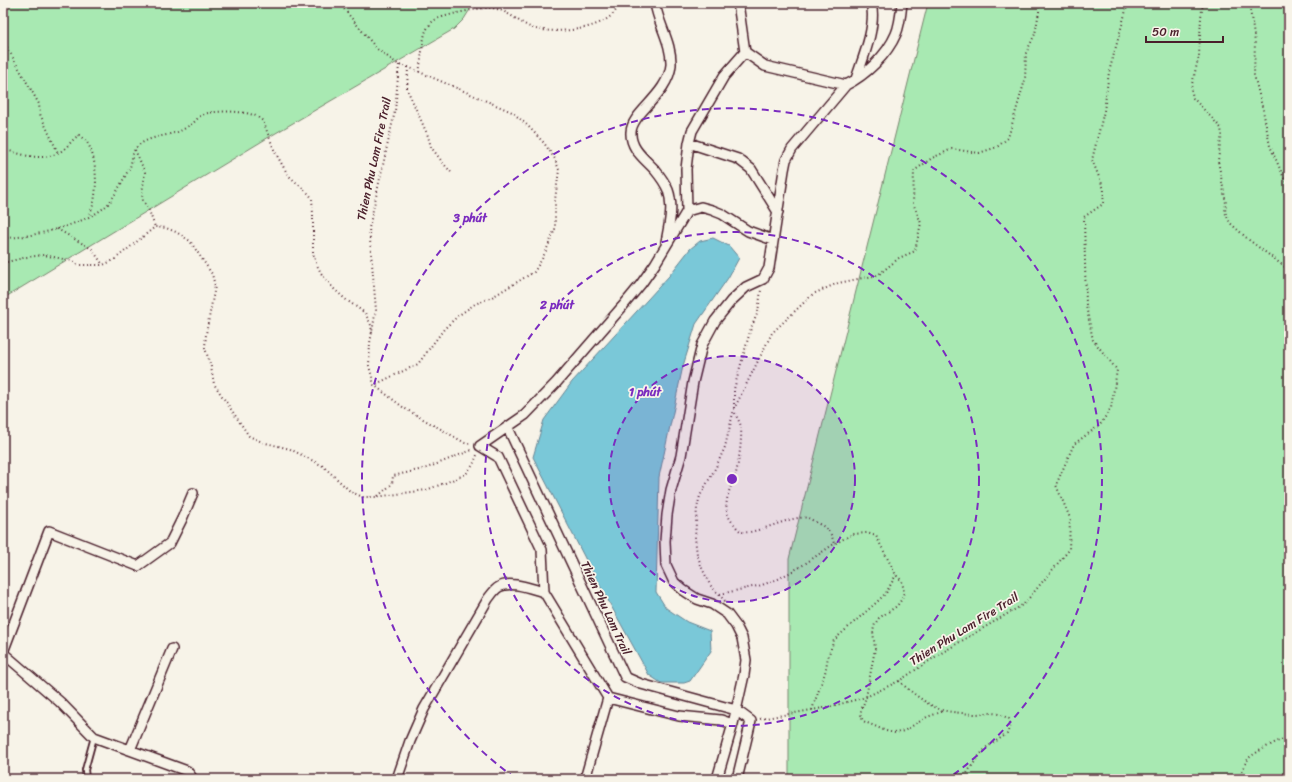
<svg xmlns="http://www.w3.org/2000/svg" width="1292" height="782" font-family="Sriracha,sans-serif">
	<rect width="100%" height="100%" fill="#f7f3e8"/>
	<filter id="ink" filterUnits="userSpaceOnUse"><feTurbulence type="fractalNoise" baseFrequency=".025" numOctaves="2"/><feDisplacementMap in="SourceGraphic" scale="8" xChannelSelector="R" yChannelSelector="G"/><feConvolveMatrix kernelMatrix="1 2 1 2 8 2 1 2 1" color-interpolation-filters="sRGB"/></filter>
	<g filter="url(#ink)">
		<path fill="#a8e9b2" stroke="#79846e" d="M 3,3 L 474,3 L 464,19 L 454,29 L 269,137 L 4,298 L 3,300 Z
			M 928,3 L 1289,3 L 1289,779 L 789,779 L 789,559 Z"/>
		<path fill="#7ac8d8" stroke="#678493" d="M 713,238 L 729,246 L 739,258 L 728,278 L 696,324 L 683,366 L 659,477 L 656,592 L 666,608 L 687,622 L 710,631 L 711,651 L 690,681 L 684,683 L 661,683 L 649,675 L 588,564 L 533,457 L 544,420 L 572,382 L 669,276 L 690,249 L 700,241 Z"/>
		<g fill="none" stroke-linecap="round" stroke-linejoin="round">
			<g stroke="#4a1f2b" stroke-width="8">
				<path id="service" d="M 86,779 L 85,770 L 94,737"/>
			</g>
			<g stroke="#4a1f2b" stroke-width="12">
				<path id="minor" d="M 655,3 C 658,24 672,43 671,65 C 668,95 632,112 631,132 C 630,149 645,159 655,170 C 660,176 665,183 668,190 C 674,207 669,225 666,242
					M 745,52 L 765,66 L 846,85
					M 856,79 C 863,58 877,25 871,3
					M 689,143 L 738,159 L 751,169 L 778,212
					M 687,211 L 701,207 L 712,210 L 722,214 L 748,231 L 773,240
					M 508,428 L 625,677 L 641,684 L 736,710 L 751,721 L 737,779
					M 544,592 L 542,550 L 498,457 L 480,446 L 525,415 L 556,383 L 622,307 L 641,284 L 655,264 L 687,211 L 686,169 L 689,143 L 692,131 L 724,76 L 745,52 L 738,3
					M 3,652 L 49,531 L 138,566 L 170,543 L 182,519 L 193,493
					M 3,653 L 60,702 L 94,737 L 187,771 L 193,779
					M 130,750 L 172,649
					M 397,779 L 410,741 L 424,709 L 488,599 C 491,595 495,589 499,587 C 510,580 532,589 544,592 L 608,698 L 679,716 L 721,720 L 733,724
					M 585,779 L 608,698
					M 717,779 L 733,724 L 744,675 L 746,660 L 742,638 L 736,626 L 727,614 L 712,604 L 697,599 L 683,590 L 674,582 L 666,565 L 665,541 L 667,515 L 671,490 L 681,456 L 693,382 L 702,345 L 715,321 L 731,301 L 746,287 L 763,279 L 769,268 L 784,170 L 786,160 L 792,149 L 846,85 C 866,75 887,55 896,34 C 900,25 901,13 902,3"/>
			</g>
			<path stroke="#4a1f2b" stroke-width="2" stroke-dasharray="1 3" stroke-linecap="butt" d="M 339,3 L 377,49 L 399,65 L 408,67 L 512,112 L 527,125 L 544,143 L 555,159 L 559,170 L 555,200 L 555,229 L 549,244 L 542,259 L 534,272 L 492,297 L 475,304 L 459,315 L 444,329 L 418,364 L 374,385
				M 1203,3 L 1201,17 L 1199,56 L 1191,88 L 1193,98 L 1221,128 L 1222,135 L 1220,145 L 1218,161 L 1226,203 L 1225,212 L 1230,223 L 1249,240 L 1289,270
				M 1249,3 L 1255,42 L 1254,75 L 1263,110 L 1270,146 L 1284,178 L 1289,185
				M 3,40 L 39,104 L 40,114 L 58,153
				M 399,65 L 395,111 L 369,228 L 376,310 L 370,343 L 369,366 L 374,385 L 404,408 L 465,443 L 471,444
				M 408,67 L 407,89 L 428,136 L 431,147 L 443,163 L 451,172
				M 419,72 C 421,64 423,36 426,31 C 427,28 431,23 433,21 C 439,16 485,6 492,8 C 509,10 520,25 536,29 C 558,34 613,30 619,3
				M 3,149 C 23,155 44,163 63,150 C 69,145 73,139 79,135 C 81,137 84,139 86,141 C 97,155 98,189 93,205 C 92,209 90,213 88,216
				M 135,150 L 145,172 L 142,194 L 143,201 L 148,208 L 155,227
				M 57,229 L 92,249 L 103,265
				M 3,238 C 31,238 86,224 106,206 C 114,199 125,176 130,167 C 132,161 132,154 135,149 C 145,136 166,137 180,131 C 184,129 189,126 193,123 C 196,121 198,117 202,115 C 212,110 239,111 250,114 C 255,115 259,118 263,121 L 275,152 L 288,175 L 309,194 L 312,198 L 313,214 L 313,253 L 316,263 L 321,273 L 333,288 L 345,299 L 365,313 L 371,325 L 372,333
				M 3,263 L 27,257 L 44,255 L 73,261 L 78,265 L 103,265 L 114,260 L 155,227 L 166,228 L 176,232 L 190,241 L 212,274 L 215,286 L 206,334 L 205,348 L 211,367 L 214,384 L 249,436 L 262,442 L 290,449 L 323,466 L 351,492 L 363,497 L 376,497 L 426,490 L 445,483 L 466,474 L 473,465 L 477,455
				M 734,408 L 734,389 L 751,328 L 758,312 L 761,290
				M 735,413 C 737,418 740,422 741,427 C 742,439 739,461 736,473 C 730,489 719,509 734,524 C 735,526 738,529 740,531 C 751,538 791,514 808,518 C 811,519 815,522 819,524 C 828,528 832,534 834,544
				M 378,496 L 392,484 L 393,476 L 427,468 L 472,450
				M 720,594 L 762,585 L 778,579 L 800,567 L 834,544 L 853,534 L 867,533 L 876,536 L 896,575 L 902,581 L 904,592 L 902,599 L 897,606 L 879,618 L 875,624 L 873,631 L 875,649 L 866,697 C 863,708 858,710 863,721 L 886,731 L 895,733 L 904,731 L 927,717 L 944,711
				M 725,601 L 710,585 L 702,568 L 697,554 L 695,538 L 697,508 L 700,496 L 716,467 L 725,447 L 734,409 L 772,333 L 813,294 L 838,283 L 878,275 L 899,258 L 915,251 L 921,223 L 913,203 L 914,171 L 932,158 L 952,149 L 979,153 L 997,147 L 1008,138 L 1025,80 L 1026,53 L 1035,34 L 1039,12 L 1039,3
				M 899,681 C 911,692 927,705 942,710 C 948,712 970,714 976,714 C 991,713 996,711 1009,719 L 1010,725 L 1007,734 L 987,747 L 978,757 L 963,779
				M 812,710 L 815,701 L 825,673 L 828,657 L 834,640 L 877,602 L 886,593 L 896,575
				M 760,719 L 829,707 L 866,697 L 899,681 L 938,655 L 1024,604 L 1069,550 L 1070,518 L 1056,485 L 1074,444 L 1100,425 L 1111,408 L 1117,370 L 1093,340 L 1086,306 L 1084,217 L 1103,204 L 1104,189 L 1092,160 L 1104,111 L 1109,72 L 1128,3
				M 1240,779 C 1240,773 1245,763 1249,758 C 1255,752 1281,739 1289,737"/>
			<use href="#service" stroke="#f7f3e8" stroke-width="4.5"/>
			<use href="#minor" stroke="#f7f3e8" stroke-width="9"/>
		</g>
	</g>
	<circle cx="732" cy="479" r="123" fill="#7b2cbf" fill-opacity=".12"/>
	<g fill="none" stroke="#7b2cbf" stroke-width="2" stroke-dasharray="7 5">
		<circle cx="732" cy="479" r="123"/>
		<circle cx="732" cy="479" r="247"/>
		<path d="M515 778A370 370 0 1 1 949 778"/>
	</g>
	<g text-anchor="middle" stroke-width="3.5" stroke-linejoin="round" paint-order="stroke">
		<g font-size="12" fill="#4a1f2b" stroke="#f7f3e8">
			<text transform="translate(374 159) rotate(-78)" y="4">Thien Phu Lam Fire Trail</text>
			<text transform="translate(606 608) rotate(65)" y="4">Thien Phu Lam Trail</text>
			<text transform="translate(964 629) rotate(-32)" y="4">Thien Phu Lam Fire Trail</text>
		</g>
	</g>
	<circle cx="732" cy="479" r="6" fill="#7b2cbf" stroke="#f7f3e8" stroke-width="2"/>
	<g font-size="12" text-anchor="middle" font-weight="bold" fill="#7b2cbf" stroke="#f7f3e8" stroke-width="3.5" stroke-linejoin="round" paint-order="stroke">
		<text x="470" y="222">3 phút</text>
		<text x="557" y="309">2 phút</text>
		<text x="645" y="396">1 phút</text>
	</g>
	<rect width="1292" height="782" fill="none" stroke="#f7f3e8" stroke-width="16"/>
	<rect x="8" y="8" width="1276" height="766" fill="none" stroke="#4a1f2b" stroke-width="1.5" filter="url(#ink)"/>
	<path d="M1146 36v6h77v-6" fill="none" stroke="#4a1f2b" stroke-width="2"/>
	<text x="1152" y="36" font-size="12" fill="#4a1f2b" stroke="#f7f3e8" stroke-width="3" paint-order="stroke">50 m</text>
</svg>
